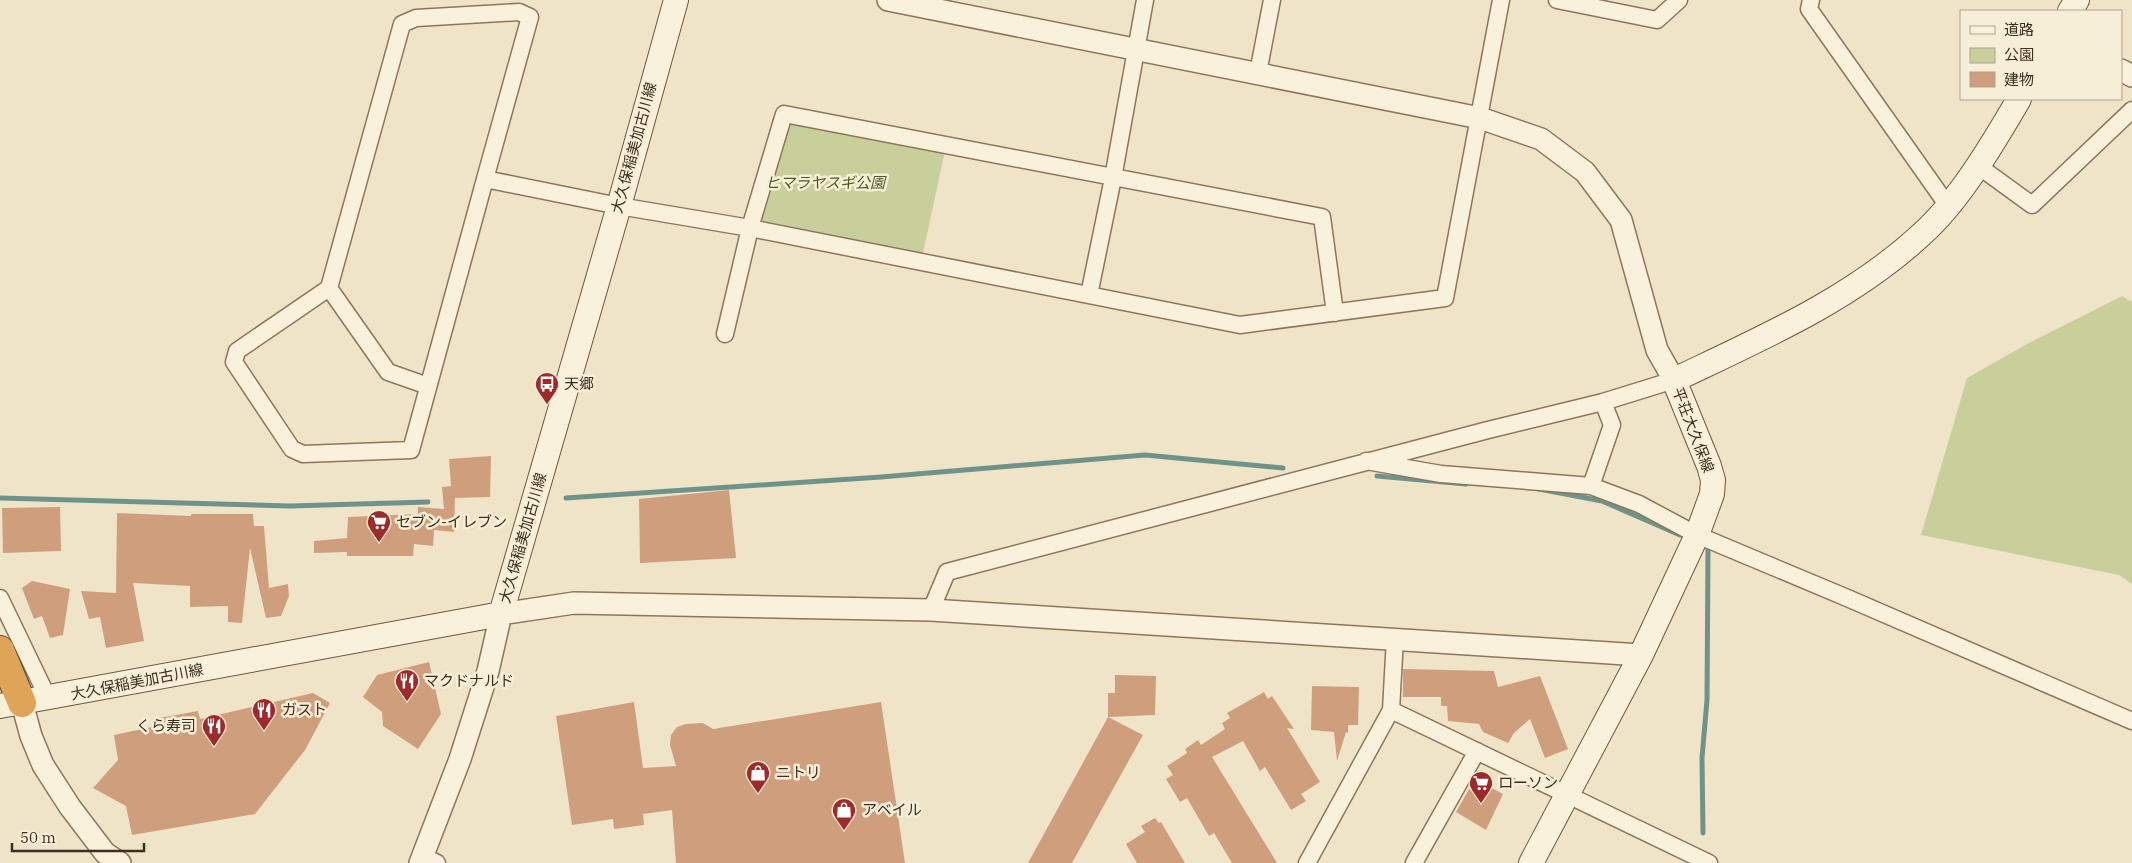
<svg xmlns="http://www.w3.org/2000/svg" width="2132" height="863" font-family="'IBM Plex Serif','Noto Sans JP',serif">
	<rect width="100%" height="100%" fill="#f0e4c8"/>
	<path fill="#c9cf9b" d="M 790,124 L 945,151 L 923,253 L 764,226 L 759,217 L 785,129 Z
		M 2122,296 L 2132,302 L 2132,584 L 2119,575 L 1921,535 L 1967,378 L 2027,344 Z"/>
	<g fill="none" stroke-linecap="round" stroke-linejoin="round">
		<path stroke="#6f938a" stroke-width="5" d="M 1377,476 L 1466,484
			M 1539,489 L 1602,501 L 1680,535
			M 0,498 L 290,506 L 428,502
			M 566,498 L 881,477 L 1145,455 L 1283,468
			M 1703,833 L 1702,758 L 1707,700 L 1708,549"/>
	</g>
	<path fill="#cf9f7d" d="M 491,456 L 490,497 L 455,498 L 454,532 L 434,530 L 433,546 L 414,544 L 413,556 L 347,556 L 347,552 L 314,553 L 314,541 L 347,538 L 348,517 L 418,514 L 418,507 L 444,509 L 442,487 L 451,486 L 449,459 Z
		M 729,490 L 736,558 L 640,563 L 639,499 Z
		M 60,507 L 61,551 L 3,553 L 2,508 Z
		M 117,513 L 191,516 L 191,514 L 253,514 L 254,526 L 264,526 L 269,588 L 288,584 L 289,596 L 281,616 L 266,618 L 250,548 L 242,623 L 228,622 L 228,606 L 190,607 L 190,586 L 133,583 L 144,641 L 106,648 L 100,617 L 89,619 L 81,591 L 116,593 Z
		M 32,581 L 70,589 L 63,635 L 50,638 L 42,616 L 34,619 L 22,588 Z
		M 429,662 L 441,714 L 418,749 L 383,726 L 382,712 L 363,697 L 377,675 Z
		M 1403,669 L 1494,671 L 1498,687 L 1540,676 L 1568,749 L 1545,758 L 1530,719 L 1514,733 L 1508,743 L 1483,732 L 1479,724 L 1448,721 L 1447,706 L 1441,706 L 1441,697 L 1403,697 Z
		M 1115,675 L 1156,676 L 1155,715 L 1108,717 L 1108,693 L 1115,693 Z
		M 1312,686 L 1359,687 L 1358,725 L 1348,725 L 1348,733 L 1346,732 L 1337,761 L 1334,732 L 1311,730 Z
		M 1264,692 L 1268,699 L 1272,696 L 1294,729 L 1287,728 L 1320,782 L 1301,794 L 1306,801 L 1291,810 L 1265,767 L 1260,771 L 1243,741 L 1212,757 L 1277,863 L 1232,863 L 1214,833 L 1209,836 L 1187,798 L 1180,802 L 1166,779 L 1173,775 L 1167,766 L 1187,753 L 1185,749 L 1198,740 L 1201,745 L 1225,729 L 1222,723 L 1230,718 L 1227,713 Z
		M 313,693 L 330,703 L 305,750 L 255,814 L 132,835 L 126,806 L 93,788 L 118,760 L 114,735 L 161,725 L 159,718 L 198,711 L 200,719 Z
		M 634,702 L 643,768 L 676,766 L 670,745 L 671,735 L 677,727 L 686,724 L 703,723 L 713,729 L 881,702 L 905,863 L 676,863 L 672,810 L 643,814 L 644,825 L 614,829 L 613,819 L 572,825 L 556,716 Z
		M 1108,717 L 1143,735 L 1072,863 L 1028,863 Z
		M 1475,779 L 1503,794 L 1486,830 L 1456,812 Z
		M 1155,818 L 1159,823 L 1161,822 L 1185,863 L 1137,863 L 1126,844 L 1145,832 L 1141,826 Z"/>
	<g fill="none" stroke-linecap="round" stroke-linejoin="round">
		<g stroke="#8d765c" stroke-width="19">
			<path id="minor" d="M 1557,0 L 1657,20 L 1679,0
				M 1811,0 L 1809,9 L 1948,206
				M 1258,73 L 1272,0
				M 1977,165 L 2032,205 L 2132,110
				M 485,179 L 530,17 L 519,12 L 416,18 L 402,24 L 329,288 L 237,351 L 234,362 L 292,449 L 303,454 L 411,450 L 485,179 L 619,206 L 750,228 L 1240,325 L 1445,298 L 1501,0
				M 329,288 L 388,372 L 428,386
				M 1089,295 L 1113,178 L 1145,0
				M 725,334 L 750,228 L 784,114 L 1322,217 L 1335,313
				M 1366,461 L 1441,474 L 1591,486 L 1639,504 L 1697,535 L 1845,597 L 2132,721
				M 1591,486 L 1612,425 L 1603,402
				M 0,598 L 48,698
				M 931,610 L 947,572 L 1488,430 L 1603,402 L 1674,380
				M 1391,710 L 1709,863
				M 424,857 L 437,863
				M 1307,863 L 1391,710 L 1395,638
				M 1414,863 L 1477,751"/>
		</g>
		<g stroke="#8d765c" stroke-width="24">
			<path id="tertiary" d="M 888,0 L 1480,118 L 1541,139 L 1585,172 L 1621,220 L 1657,350 L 1674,380
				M 2121,70 L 2132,76
				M 22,703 L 31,736 L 43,765 L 70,807 L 105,853 L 120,863
				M 420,863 L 460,759 L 488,671 L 501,614 L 574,603 L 931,610 L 1641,655"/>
		</g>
		<g stroke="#6f573f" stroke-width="26">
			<path id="secondary" d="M 2070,11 L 2077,0
				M 0,706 L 501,614 L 619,206 L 676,0
				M 1531,863 L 1641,655 L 1697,535 L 1712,494 L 1713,480 L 1709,466 L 1674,380 C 1760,339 1851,300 1922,234 C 1959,201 1994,142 2019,99"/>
		</g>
		<g stroke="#5b4430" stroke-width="30">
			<path id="motorway" d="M 0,650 L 22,703"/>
		</g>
		<use href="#minor" stroke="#faf1dc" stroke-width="16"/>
		<use href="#tertiary" stroke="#faf1dc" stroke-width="21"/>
		<use href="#secondary" stroke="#faf1dc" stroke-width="24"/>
		<use href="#motorway" stroke="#e0a458" stroke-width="28"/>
	</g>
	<defs>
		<g id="bus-pin" transform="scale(1.25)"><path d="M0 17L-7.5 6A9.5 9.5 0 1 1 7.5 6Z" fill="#9e2a2b" stroke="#f7eed8"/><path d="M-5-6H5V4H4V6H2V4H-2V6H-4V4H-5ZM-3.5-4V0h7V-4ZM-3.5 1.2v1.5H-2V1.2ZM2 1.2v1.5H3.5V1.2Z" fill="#fff"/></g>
		<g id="supermarket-pin" transform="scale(1.25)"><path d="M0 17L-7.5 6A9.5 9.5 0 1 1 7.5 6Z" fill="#9e2a2b" stroke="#f7eed8"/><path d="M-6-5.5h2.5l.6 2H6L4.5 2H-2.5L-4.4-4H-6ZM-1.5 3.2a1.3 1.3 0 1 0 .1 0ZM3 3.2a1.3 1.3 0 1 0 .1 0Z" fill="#fff"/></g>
		<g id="restaurant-pin" transform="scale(1.25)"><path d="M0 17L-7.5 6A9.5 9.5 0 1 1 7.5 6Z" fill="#9e2a2b" stroke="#f7eed8"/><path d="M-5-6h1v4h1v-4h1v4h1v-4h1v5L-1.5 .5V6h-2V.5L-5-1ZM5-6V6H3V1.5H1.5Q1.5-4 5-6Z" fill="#fff"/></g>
		<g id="shop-pin" transform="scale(1.25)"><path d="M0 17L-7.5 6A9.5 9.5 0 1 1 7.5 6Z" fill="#9e2a2b" stroke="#f7eed8"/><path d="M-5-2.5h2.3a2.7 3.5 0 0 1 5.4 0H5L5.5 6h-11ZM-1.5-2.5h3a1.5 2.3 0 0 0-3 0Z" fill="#fff"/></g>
	</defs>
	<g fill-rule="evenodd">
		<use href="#bus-pin" x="547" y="384"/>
		<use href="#supermarket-pin" x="379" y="522"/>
		<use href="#restaurant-pin" x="407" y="681"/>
		<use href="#restaurant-pin" x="264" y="710"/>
		<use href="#restaurant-pin" x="214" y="726"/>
		<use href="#shop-pin" x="758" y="773"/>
		<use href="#supermarket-pin" x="1481" y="783"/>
		<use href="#shop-pin" x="844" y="810"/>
	</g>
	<g text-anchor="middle" stroke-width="5" stroke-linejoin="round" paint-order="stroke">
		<g font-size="15" fill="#3d2e20" stroke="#f7eed8">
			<text transform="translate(634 148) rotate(-75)" y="5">大久保稲美加古川線</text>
			<text transform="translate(1693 430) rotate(69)" y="5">平荘大久保線</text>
			<text transform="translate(523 538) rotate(-74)" y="5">大久保稲美加古川線</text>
			<text transform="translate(137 682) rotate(-11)" y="5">大久保稲美加古川線</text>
		</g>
		<g font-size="15" font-style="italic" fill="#4d5a26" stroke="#f7eed8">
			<text x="825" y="188">ヒマラヤスギ公園</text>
		</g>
		<g font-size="15" fill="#3d2e20" stroke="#f7eed8" text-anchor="start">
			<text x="564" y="389">天郷</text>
			<text x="396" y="527">セブン-イレブン</text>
			<text x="424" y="686">マクドナルド</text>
			<text x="282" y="715">ガスト</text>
			<text x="196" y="731" text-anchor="end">くら寿司</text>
			<text x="776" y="778">ニトリ</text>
			<text x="1498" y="788">ローソン</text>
			<text x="862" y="815">アベイル</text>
		</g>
	</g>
	<rect x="1960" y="10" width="162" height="90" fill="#f7eed8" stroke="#ada18e"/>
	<rect x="1970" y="26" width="25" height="8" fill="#faf1dc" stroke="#ada18e"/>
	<text x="2004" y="35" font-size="15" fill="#3d2e20">道路</text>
	<rect x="1970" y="48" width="25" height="15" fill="#c9cf9b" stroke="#ada18e"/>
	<text x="2004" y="60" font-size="15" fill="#3d2e20">公園</text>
	<rect x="1970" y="72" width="25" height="15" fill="#cf9f7d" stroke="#ada18e"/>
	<text x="2004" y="85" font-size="15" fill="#3d2e20">建物</text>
	<path d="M12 843v8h132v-8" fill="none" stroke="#3d2e20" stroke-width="2.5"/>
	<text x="20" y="843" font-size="15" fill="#3d2e20" stroke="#f7eed8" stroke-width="4" paint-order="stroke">50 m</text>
</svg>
